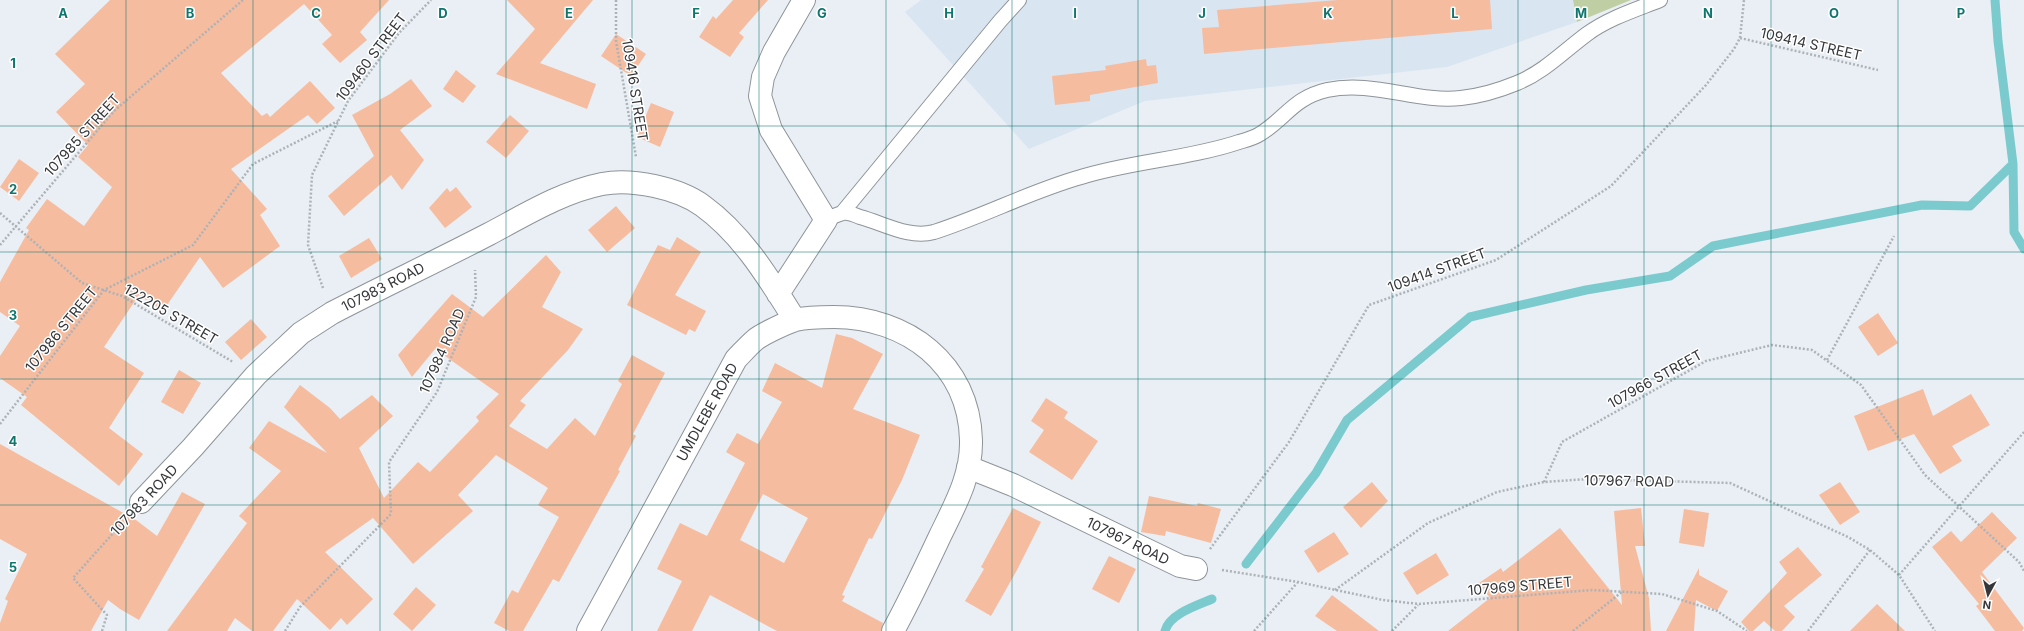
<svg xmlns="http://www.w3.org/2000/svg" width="2024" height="631" font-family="Inter,sans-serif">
	<rect width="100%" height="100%" fill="#e9eff5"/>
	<path fill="#dae5f2" d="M 921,0 L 1573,0 L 1577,22 L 1447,67 L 1145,101 L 1029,149 L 905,12 Z"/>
	<path fill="#c0cea4" d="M 1573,0 L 1631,0 L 1577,22 Z"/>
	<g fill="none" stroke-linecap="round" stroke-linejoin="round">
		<path stroke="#7bcace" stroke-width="9" d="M 1995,0 L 1998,41 L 2013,164 L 2014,232 L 2024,249
			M 1246,564 L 1316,473 L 1347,420 L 1470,317 L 1586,290 L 1670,276 L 1713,246 L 1922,205 L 1970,206 L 2013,164
			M 1165,631 C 1169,614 1198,605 1212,599"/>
	</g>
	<path fill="#f6bc9f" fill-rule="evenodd" d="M 110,0 L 389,0 L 360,32 L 367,40 L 340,63 L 322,44 L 332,35 L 304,4 L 221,73 L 262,116 L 267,113 L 270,117 L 310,81 L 335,108 L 317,124 L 308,115 L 231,169 L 267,209 L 260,215 L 280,246 L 223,288 L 200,257 L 163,311 L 139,295 L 104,347 L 144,373 L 109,428 L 143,454 L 119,486 L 21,405 L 27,397 L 0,378 L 0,356 L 20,326 L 0,312 L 0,282 L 29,230 L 26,228 L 47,199 L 84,226 L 112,187 L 78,157 L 88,145 L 56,112 L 85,84 L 55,54 Z
		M 507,0 L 593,0 L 540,63 L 596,84 L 587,109 L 496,74 L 535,29 Z
		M 733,0 L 768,0 L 739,33 L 744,37 L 730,57 L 699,37 L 713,16 L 716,19 Z
		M 1338,0 L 1490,0 L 1492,29 L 1204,54 L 1202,28 L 1219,27 L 1217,10 Z
		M 616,34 L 646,54 L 631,76 L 601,56 Z
		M 1146,59 L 1147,66 L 1156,65 L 1158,83 L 1090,95 L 1090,101 L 1055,105 L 1052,76 L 1106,70 L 1105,66 Z
		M 456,70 L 476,86 L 463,103 L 443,89 Z
		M 411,79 L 432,106 L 400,130 L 424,160 L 402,190 L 391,175 L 344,216 L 328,196 L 374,156 L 352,115 L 390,94 Z
		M 651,103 L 674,112 L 660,147 L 637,137 Z
		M 510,115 L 529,131 L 506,158 L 486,142 Z
		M 19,159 L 39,173 L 19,201 L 0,187 Z
		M 456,187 L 472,207 L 445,228 L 429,208 L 447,188 L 450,192 Z
		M 616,206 L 635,228 L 607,252 L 588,230 Z
		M 677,237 L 701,252 L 675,295 L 706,311 L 695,332 L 689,329 L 686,335 L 627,305 L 658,245 L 670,250 Z
		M 369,238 L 382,259 L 351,278 L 339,256 Z
		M 546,255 L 561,272 L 542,307 L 583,329 L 568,350 L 520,401 L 526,405 L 509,426 L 547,449 L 575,418 L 595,436 L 622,384 L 618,381 L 632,355 L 665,373 L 633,434 L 636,436 L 618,470 L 620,471 L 559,582 L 553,579 L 523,631 L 509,631 L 494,623 L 512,590 L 518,593 L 559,517 L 538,505 L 548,488 L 496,455 L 458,495 L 473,511 L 413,564 L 373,518 L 325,552 L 373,599 L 347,625 L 341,618 L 330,630 L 297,599 L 273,631 L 252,631 L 235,618 L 227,631 L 167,631 L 247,523 L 239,516 L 281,471 L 249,448 L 269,421 L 327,453 L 284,407 L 300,385 L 330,408 L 340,419 L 372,395 L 393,416 L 359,448 L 384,498 L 418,462 L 430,472 L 479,421 L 476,417 L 499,394 L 435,349 L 412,377 L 398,355 L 452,294 L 483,317 Z
		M 1878,313 L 1898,343 L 1878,356 L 1858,327 Z
		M 251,319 L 267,337 L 241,360 L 225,342 Z
		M 836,334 L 852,338 L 883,354 L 853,409 L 920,435 L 902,480 L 872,539 L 869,538 L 842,595 L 845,596 L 842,601 L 883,623 L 881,631 L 777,631 L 710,595 L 692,631 L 657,631 L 682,581 L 657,569 L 680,523 L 707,536 L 745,463 L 726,452 L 737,433 L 758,444 L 782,402 L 762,391 L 775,363 L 822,388 ZM 763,494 L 808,518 L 784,563 L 740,540 Z
		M 179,370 L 201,383 L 183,414 L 161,402 Z
		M 1923,389 L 1933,416 L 1971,394 L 1990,425 L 1952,446 L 1962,461 L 1940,474 L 1914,434 L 1868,451 L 1854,416 Z
		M 1046,398 L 1068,412 L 1064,418 L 1098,441 L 1072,480 L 1029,452 L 1044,430 L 1031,421 Z
		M 0,444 L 136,520 L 157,536 L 182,492 L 205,504 L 139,620 L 120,609 L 108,600 L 91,631 L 0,631 L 0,623 L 8,601 L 5,599 L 27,554 L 0,539 Z
		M 1372,482 L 1388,501 L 1361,528 L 1343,507 Z
		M 1840,482 L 1860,512 L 1840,525 L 1819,495 Z
		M 1149,496 L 1197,506 L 1198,503 L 1221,509 L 1211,543 L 1166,531 L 1165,536 L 1141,532 Z
		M 1013,508 L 1041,522 L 1017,570 L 991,616 L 965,601 L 984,569 L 981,567 Z
		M 1641,508 L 1645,546 L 1635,546 L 1649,598 L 1651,631 L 1448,631 L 1490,598 L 1479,583 L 1501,568 L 1503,572 L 1560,528 L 1622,605 L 1614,511 Z
		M 1684,509 L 1709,513 L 1704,547 L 1679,543 Z
		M 1992,512 L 2017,538 L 1982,572 L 2024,628 L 2022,631 L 1995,631 L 1976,606 L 1979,604 L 1932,547 L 1951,531 L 1961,542 Z
		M 1334,532 L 1349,554 L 1318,573 L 1304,551 Z
		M 1798,547 L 1822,575 L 1784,606 L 1795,617 L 1782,631 L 1775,631 L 1764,621 L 1753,631 L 1749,631 L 1741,622 L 1787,573 L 1779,562 Z
		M 1436,553 L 1449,575 L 1417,595 L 1403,573 Z
		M 1109,556 L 1136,569 L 1119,603 L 1092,589 Z
		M 1699,568 L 1699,575 L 1728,591 L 1717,611 L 1696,600 L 1694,631 L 1666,631 Z
		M 416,587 L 436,605 L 412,631 L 393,614 Z
		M 1332,595 L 1379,631 L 1337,631 L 1315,616 Z
		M 1877,604 L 1905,631 L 1850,631 Z"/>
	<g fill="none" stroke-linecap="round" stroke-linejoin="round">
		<g stroke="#8e949a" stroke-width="16">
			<path id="service" d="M 842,213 L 1000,21 L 1019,0
				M 826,220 C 831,218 837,214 843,213 C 848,212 855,215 860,217 C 883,223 909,239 934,232 C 984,216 1031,191 1081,177 C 1133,161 1188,159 1239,142 C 1246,140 1254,138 1260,134 C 1286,118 1293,98 1327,90 C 1373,80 1417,103 1461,98 C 1480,96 1500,90 1517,83 C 1544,72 1564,51 1587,34 C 1609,18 1635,10 1660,0"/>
		</g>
		<g stroke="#8e949a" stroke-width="24">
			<path id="minor" d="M 778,294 L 826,220 L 771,130 L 760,96 L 763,77 L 774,52 L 804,0
				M 968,467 L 1013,485 L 1180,566 L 1196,569
				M 141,502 L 193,447 L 256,375 L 301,333 L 332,313 C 384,286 437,261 489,234 C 525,215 562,192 602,184 C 631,178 679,188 703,206 C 743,235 769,279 795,320
				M 588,631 L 736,359 C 742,353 748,346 755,340 C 762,334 786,323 795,320 C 808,317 822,317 834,317 C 907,317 969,364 971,440 C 972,475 955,505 940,536 C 925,568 910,600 893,631"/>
		</g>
		<path stroke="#adb2b7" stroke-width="2.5" stroke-dasharray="2 2" stroke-linecap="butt" d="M 616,0 L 616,41 L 636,157
			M 1740,38 L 1878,70
			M 0,213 L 82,283 L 122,296 L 233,362
			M 0,245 L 114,111 L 243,0
			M 323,288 L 308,245 L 312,175 L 348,101 L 399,33 L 431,0
			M 1827,360 L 1894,236
			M 0,424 L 104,290 L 193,245 L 253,164 L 338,121
			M 1544,482 L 1562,442 L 1706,361 L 1772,345 L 1812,350 L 1861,385 L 1925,475 L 2019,562 L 2024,571
			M 1210,549 L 1289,442 L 1369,305 L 1496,260 L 1611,186 L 1706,85 L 1734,49 L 1740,38 L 1744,0
			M 1222,570 L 1298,582 L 1383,600 L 1419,604 L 1592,590 L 1662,594 L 1717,611 L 1747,631
			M 1899,575 L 2024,432
			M 1335,590 L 1428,523 L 1497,492 L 1544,482 L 1588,479 L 1730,483 L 1848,537 L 1870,550 L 1899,575 L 1935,631
			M 102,631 L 107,615 L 73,578 L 125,520
			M 285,631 L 300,607 L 391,514 L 389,462 L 437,392 L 476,297 L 475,270
			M 1254,631 L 1297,583
			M 1392,631 L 1418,605
			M 1573,631 L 1623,591
			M 1808,631 L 1870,550"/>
		<use href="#service" stroke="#fff" stroke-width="14"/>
		<use href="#minor" stroke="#fff" stroke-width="22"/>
	</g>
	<path fill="none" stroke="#0f766e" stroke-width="1" stroke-opacity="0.55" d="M 126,0 L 126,631M 253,0 L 253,631M 380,0 L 380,631M 506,0 L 506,631M 632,0 L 632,631M 759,0 L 759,631M 886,0 L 886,631M 1012,0 L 1012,631M 1138,0 L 1138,631M 1265,0 L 1265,631M 1392,0 L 1392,631M 1518,0 L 1518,631M 1644,0 L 1644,631M 1771,0 L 1771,631M 1898,0 L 1898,631M 0,126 L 2024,126M 0,252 L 2024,252M 0,379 L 2024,379M 0,505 L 2024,505"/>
	<g text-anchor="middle" stroke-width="3" stroke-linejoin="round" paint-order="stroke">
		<g font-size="14" fill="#35373a" stroke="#fff">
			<text transform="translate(1811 44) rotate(13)" y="5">109414 STREET</text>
			<text transform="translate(371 57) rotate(-53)" y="5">109460 STREET</text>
			<text transform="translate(635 90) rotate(81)" y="5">109416 STREET</text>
			<text transform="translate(82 135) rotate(-48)" y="5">107985 STREET</text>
			<text transform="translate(1437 270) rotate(-20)" y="5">109414 STREET</text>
			<text transform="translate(383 287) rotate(-27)" y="5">107983 ROAD</text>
			<text transform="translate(171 314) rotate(30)" y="5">122205 STREET</text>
			<text transform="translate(61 329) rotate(-51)" y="5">107986 STREET</text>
			<text transform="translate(442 351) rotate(-66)" y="5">107984 ROAD</text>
			<text transform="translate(1655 379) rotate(-29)" y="5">107966 STREET</text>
			<text transform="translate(707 412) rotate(-61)" y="5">UMDLEBE ROAD</text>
			<text transform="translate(1629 481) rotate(1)" y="5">107967 ROAD</text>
			<text transform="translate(144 500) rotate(-47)" y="5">107983 ROAD</text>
			<text transform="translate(1128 541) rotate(26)" y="5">107967 ROAD</text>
			<text transform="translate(1520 586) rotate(-5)" y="5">107969 STREET</text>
		</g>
	</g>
	<g font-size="13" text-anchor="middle" font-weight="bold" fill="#0f766e" stroke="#fff" stroke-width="3" stroke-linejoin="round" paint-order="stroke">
		<text x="63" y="18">A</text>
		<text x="190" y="18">B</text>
		<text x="316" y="18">C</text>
		<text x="443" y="18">D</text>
		<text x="569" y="18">E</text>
		<text x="696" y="18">F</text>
		<text x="822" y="18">G</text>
		<text x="949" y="18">H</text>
		<text x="1075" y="18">I</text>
		<text x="1202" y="18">J</text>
		<text x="1328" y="18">K</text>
		<text x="1455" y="18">L</text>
		<text x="1581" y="18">M</text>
		<text x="1708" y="18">N</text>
		<text x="1834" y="18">O</text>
		<text x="1961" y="18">P</text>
		<text x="13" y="68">1</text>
		<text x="13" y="194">2</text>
		<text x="13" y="320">3</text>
		<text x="13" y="446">4</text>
		<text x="13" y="572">5</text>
	</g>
	<g transform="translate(1988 595) rotate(187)" stroke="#ffffff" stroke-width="3" paint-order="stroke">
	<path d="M0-3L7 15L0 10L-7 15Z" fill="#35373a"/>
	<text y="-6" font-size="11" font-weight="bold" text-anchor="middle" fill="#35373a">N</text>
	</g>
</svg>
